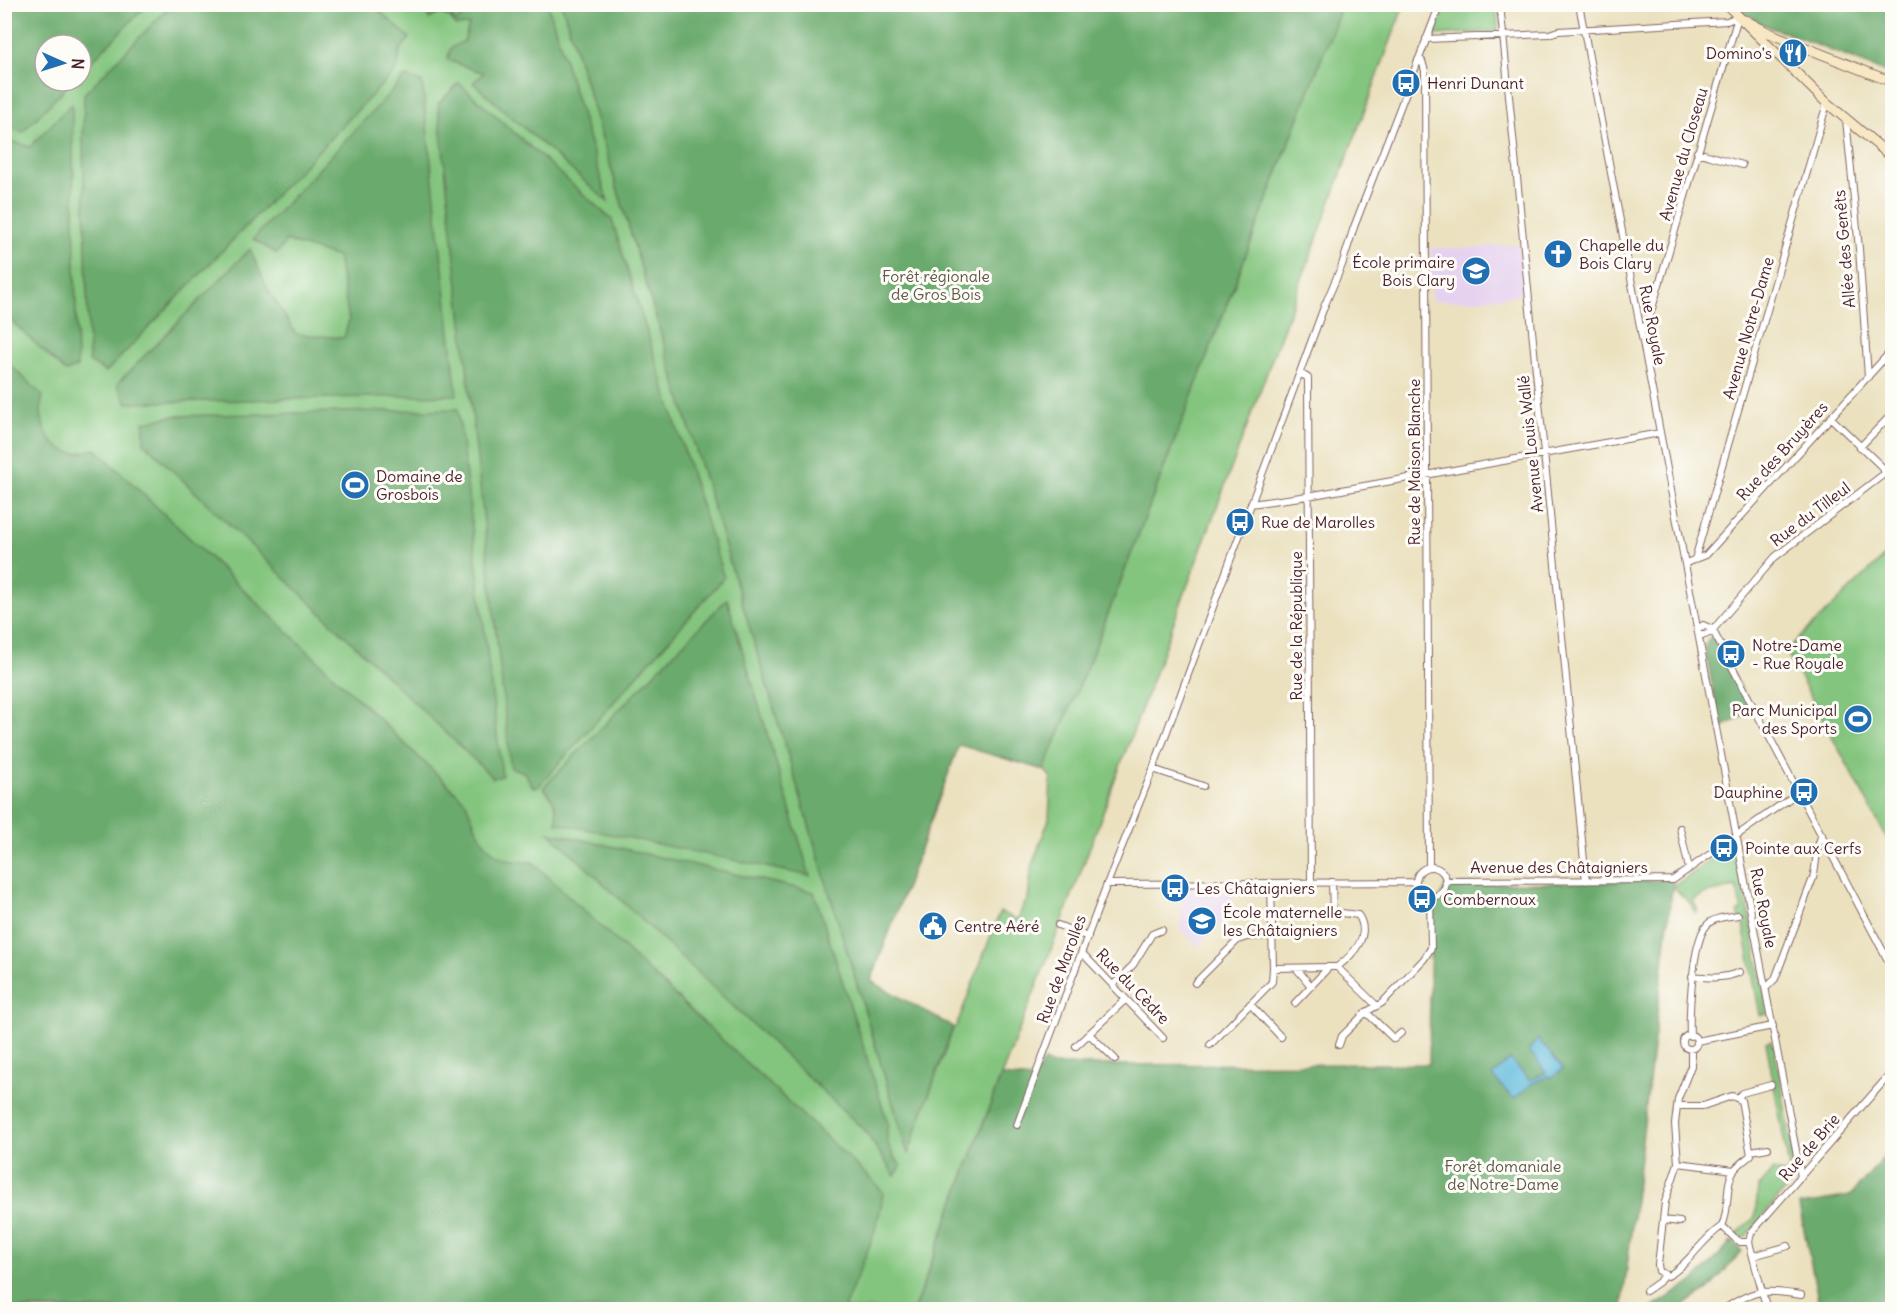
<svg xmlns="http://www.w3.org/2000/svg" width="1897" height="1314" font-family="Delius,sans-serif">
	<rect width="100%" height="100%" fill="#fdfcf7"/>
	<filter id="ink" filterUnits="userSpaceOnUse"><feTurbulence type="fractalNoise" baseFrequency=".0167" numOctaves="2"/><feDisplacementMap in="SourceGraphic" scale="12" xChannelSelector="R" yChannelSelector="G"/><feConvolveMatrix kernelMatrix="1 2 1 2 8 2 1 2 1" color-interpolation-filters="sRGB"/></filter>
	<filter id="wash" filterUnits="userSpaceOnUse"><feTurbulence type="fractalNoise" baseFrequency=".008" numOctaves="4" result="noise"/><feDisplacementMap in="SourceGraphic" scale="24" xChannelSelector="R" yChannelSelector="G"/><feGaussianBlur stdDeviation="1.35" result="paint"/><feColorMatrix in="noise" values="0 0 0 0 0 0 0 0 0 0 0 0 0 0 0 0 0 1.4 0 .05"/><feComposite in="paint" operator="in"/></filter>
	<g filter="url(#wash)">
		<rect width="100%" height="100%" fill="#ebe1bf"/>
		<path fill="#e6d2f0" d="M 1518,244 L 1523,294 L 1477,300 L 1431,301 L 1431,248 L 1474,248 Z
			M 1232,888 L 1233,912 L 1198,946 L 1181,930 L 1181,889 Z"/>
		<path fill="#83c57e" stroke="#667254" stroke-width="1.5" fill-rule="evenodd" d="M 1444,4 L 1497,5 L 1498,31 L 1437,35 L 1433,32 Z
			M 5,5 L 562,5 L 908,1153 L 953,1028 L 956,1027 L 1000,912 L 1018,920 L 1022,908 L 1028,899 L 1032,865 L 1049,819 L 1051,777 L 1044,770 L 1098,640 L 1342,5 L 1404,5 L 1065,914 L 1001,1076 L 914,1309 L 5,1310 ZM 45,45 L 81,45 L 81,81 L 45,81 Z
			M 1892,549 L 1892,848 L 1786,651 Z
			M 1736,846 L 1768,1014 L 1760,1015 L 1742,919 L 1740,919 L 1738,912 L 1742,911 L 1736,887 L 1706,893 L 1693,900 L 1698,911 L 1695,913 L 1691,904 L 1672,886 L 1682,881 L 1727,847 Z
			M 1771,1041 L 1772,1046 L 1774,1046 L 1797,1173 L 1795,1178 L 1745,1237 L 1740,1238 L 1736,1235 L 1755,1217 L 1758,1188 L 1773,1170 L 1786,1174 L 1789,1167 L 1766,1042 Z"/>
		<path fill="#6aaa6d" stroke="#5a644c" stroke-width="1.5" d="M 4,5 L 5,4 L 147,5 L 81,72 L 81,45 L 45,45 L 45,81 L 72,81 L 23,132 L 5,127 Z
			M 171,5 L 373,5 L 410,38 L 400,50 L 398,68 L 106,372 L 89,362 L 83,142 L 84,94 Z
			M 428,5 L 464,5 L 452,18 L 456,22 L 472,5 L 548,5 L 608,202 L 473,83 L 484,73 L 447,60 L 451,48 L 464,41 L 469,25 L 456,26 L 450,18 L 441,13 L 429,19 Z
			M 562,5 L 1342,5 L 1098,640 L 1044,770 L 959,745 L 871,981 L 953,1027 L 908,1154 Z
			M 1735,5 L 1892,5 L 1892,75 L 1787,33 C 1766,28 1751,18 1735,5 Z
			M 405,77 L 422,82 L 457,395 L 127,403 L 117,384 L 250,249 L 268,290 L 296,334 L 344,338 L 349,320 L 338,257 L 286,241 L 277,254 L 253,239 Z
			M 459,83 L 612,220 L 724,578 L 538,787 L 533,787 L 524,772 L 511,768 L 438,104 Z
			M 72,103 L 77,367 L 66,372 L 5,315 L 4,139 L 30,147 Z
			M 4,359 L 43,396 C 36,419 48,452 77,453 C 83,453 90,450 96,449 L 465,801 C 475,823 482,853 508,860 C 515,862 524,861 532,862 L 873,1181 L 883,1192 C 880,1230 857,1274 844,1309 L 5,1309 Z
			M 458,409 L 502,776 L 493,778 L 144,443 L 144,422 L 174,416 Z
			M 727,599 L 810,876 L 557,823 C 557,808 554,798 543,788 Z
			M 1709,638 L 1714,639 L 1753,711 L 1720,728 L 1705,646 Z
			M 549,832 L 814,892 L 888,1124 C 884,1142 891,1153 901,1166 L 895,1176 L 865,1131 Z
			M 1673,880 L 1622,1309 L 914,1310 L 1001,1076 L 1033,1079 L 1044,1061 L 1053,1065 L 1429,1064 L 1431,907 L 1441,896 L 1446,885 Z
			M 1892,1148 L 1892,1309 L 1820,1309 L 1799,1205 L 1850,1196 Z
			M 1732,1241 L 1742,1251 L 1708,1290 L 1678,1309 L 1650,1309 L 1693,1282 Z"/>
		<path fill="#5fbbdd" stroke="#546d84" stroke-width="1.5" d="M 1538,1039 L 1563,1069 L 1551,1078 L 1549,1076 L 1533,1083 L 1514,1099 L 1492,1076 L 1510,1059 L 1530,1080 L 1546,1073 L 1529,1050 Z"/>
	</g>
	<g filter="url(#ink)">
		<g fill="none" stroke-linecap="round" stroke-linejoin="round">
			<g stroke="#82635f" stroke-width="8">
				<path id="street" d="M 1500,4 L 1586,881
					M 1579,4 L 1801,1177
					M 1426,39 L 1549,34 L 1558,31 L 1727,21 L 1738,17
					M 1418,60 L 1422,61 L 1425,71 L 1429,867
					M 1846,119 L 1859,249 L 1868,377
					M 1697,152 L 1742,165
					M 1641,332 L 1648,322 L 1738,17
					M 1300,373 L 1308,378 L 1308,385 L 1311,883
					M 1831,418 L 1882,467 L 1886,474
					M 1860,447 L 1892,414
					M 1251,504 L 1308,496 L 1660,433
					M 1695,559 L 1827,103
					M 1686,563 L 1706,555 L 1892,350
					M 1698,629 L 1703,625 L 1712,629 L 1892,968
					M 1699,635 L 1705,635 L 1711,632 L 1775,557 L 1892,468
					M 1153,769 L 1203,786
					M 1680,828 L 1689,869
					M1416 882a15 15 0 1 1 30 0a15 15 0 1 1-30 0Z
					M 1445,881 L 1673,880 L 1799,792
					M 1107,884 L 1416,882
					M 1058,925 L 1088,937
					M 1083,954 L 1163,1038
					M 1337,967 L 1377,1006
					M 1273,968 L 1329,967
					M 1296,968 L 1311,986
					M 1692,976 C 1709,978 1724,979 1740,972
					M 1195,983 L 1238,940 L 1247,937 L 1273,936
					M 1113,985 L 1133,965 L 1152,934 L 1162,930
					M 1766,988 L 1775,979 L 1813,878 C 1817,864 1815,848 1822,835
					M 1295,1003 L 1329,967 L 1337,967 C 1353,955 1372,935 1358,915 L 1333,912 L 1332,882
					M 1250,1004 L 1281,1037
					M 1366,1012 L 1394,1039 L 1401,1033
					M 1089,1034 L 1115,1059
					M1683 1042a7 7 0 1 1 14 0a7 7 0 1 1-14 0Z
					M 1690,1036 C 1689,1014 1692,941 1707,925 C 1714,917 1728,917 1738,915
					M 1697,1041 L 1773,1026
					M 1210,1045 L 1272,982 L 1273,968 L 1271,883
					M 1339,1045 L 1342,1036 L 1366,1012 L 1382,1003 L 1424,959 L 1431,948 L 1430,897
					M 1076,1046 L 1126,999
					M 1691,1049 L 1691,1066 L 1678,1099 L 1675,1124 L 1678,1163 L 1665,1202 L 1658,1265 L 1659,1271 L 1668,1276 C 1689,1264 1701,1240 1722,1226
					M 1738,1097 L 1742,1093 L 1771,1085
					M 1677,1106 L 1703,1106 L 1732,1096 L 1741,1100 L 1751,1155 C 1745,1160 1737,1165 1733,1172 C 1725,1185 1730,1210 1722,1226 L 1739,1242 L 1749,1242
					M 1017,1125 L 1107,884 L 1153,769 L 1324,307 L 1342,265 L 1354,227 L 1440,4
					M 1751,1151 L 1768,1148
					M 1678,1163 L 1734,1170
					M 1663,1220 L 1680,1222
					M 1749,1242 L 1751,1233 L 1892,1072
					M 1749,1242 L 1767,1310
					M 1753,1256 L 1788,1246
					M 1646,1291 L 1659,1282 L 1664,1274
					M 1723,1310 C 1755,1288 1764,1290 1801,1295"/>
			</g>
			<g stroke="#82635f" stroke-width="11">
				<path id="secondary" d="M 1726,4 L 1827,103 L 1892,157
					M 1745,20 L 1769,33 L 1892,82"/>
			</g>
			<use href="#street" stroke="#fff" stroke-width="6"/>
			<use href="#secondary" stroke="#f7e8c3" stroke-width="9"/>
		</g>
	</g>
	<defs>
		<g id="restaurant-disc" transform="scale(1.5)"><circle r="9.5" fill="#1f6fb2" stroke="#fdfcf7"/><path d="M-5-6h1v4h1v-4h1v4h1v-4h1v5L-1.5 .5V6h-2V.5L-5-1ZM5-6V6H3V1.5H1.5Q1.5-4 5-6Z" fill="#fff"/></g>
		<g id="bus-disc" transform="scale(1.5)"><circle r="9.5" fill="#1f6fb2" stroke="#fdfcf7"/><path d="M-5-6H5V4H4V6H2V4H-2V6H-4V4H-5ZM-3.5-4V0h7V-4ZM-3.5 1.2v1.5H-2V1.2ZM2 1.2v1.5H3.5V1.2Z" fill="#fff"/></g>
		<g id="church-disc" transform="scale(1.5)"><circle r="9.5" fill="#1f6fb2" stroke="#fdfcf7"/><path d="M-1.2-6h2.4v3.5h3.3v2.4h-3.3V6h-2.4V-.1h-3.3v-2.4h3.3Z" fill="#fff"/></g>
		<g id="school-disc" transform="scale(1.5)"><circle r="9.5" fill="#1f6fb2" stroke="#fdfcf7"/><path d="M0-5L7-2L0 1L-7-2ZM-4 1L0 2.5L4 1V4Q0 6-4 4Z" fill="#fff"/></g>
		<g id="stadium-disc" transform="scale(1.5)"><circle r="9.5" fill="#1f6fb2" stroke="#fdfcf7"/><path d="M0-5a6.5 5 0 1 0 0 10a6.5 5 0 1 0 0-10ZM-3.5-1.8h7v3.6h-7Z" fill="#fff"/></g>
		<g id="civic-disc" transform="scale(1.5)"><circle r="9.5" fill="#1f6fb2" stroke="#fdfcf7"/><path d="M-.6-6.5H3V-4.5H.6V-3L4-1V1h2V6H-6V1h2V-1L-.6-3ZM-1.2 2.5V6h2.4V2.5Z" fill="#fff"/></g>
	</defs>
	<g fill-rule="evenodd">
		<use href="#restaurant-disc" x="1793" y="53"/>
		<use href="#bus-disc" x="1406" y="83"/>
		<use href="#church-disc" x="1558" y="254"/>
		<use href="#school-disc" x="1476" y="271"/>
		<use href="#stadium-disc" x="355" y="485"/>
		<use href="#bus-disc" x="1240" y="522"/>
		<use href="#bus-disc" x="1731" y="654"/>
		<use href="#stadium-disc" x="1858" y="719"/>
		<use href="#bus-disc" x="1804" y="792"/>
		<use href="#bus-disc" x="1724" y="848"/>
		<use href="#bus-disc" x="1175" y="888"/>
		<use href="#bus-disc" x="1422" y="899"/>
		<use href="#school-disc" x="1202" y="921"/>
		<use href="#civic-disc" x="933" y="926"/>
	</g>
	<g text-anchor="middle" stroke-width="6" stroke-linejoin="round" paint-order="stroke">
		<g font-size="16" fill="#4a1f2b" stroke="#fdfcf7" text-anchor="start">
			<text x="1772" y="59" text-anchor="end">Domino's</text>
			<text x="1427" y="89">Henri Dunant</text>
			<text x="1579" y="251">Chapelle du<tspan x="1579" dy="18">Bois Clary</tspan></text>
			<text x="1455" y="268" text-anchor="end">École primaire<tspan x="1455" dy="18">Bois Clary</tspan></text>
			<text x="376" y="482">Domaine de<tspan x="376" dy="18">Grosbois</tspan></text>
			<text x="1261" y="528">Rue de Marolles</text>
			<text x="1752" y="651">Notre-Dame<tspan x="1752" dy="18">- Rue Royale</tspan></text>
			<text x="1837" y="716" text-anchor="end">Parc Municipal<tspan x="1837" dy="18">des Sports</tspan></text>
			<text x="1783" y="798" text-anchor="end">Dauphine</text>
			<text x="1745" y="854">Pointe aux Cerfs</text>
			<text x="1196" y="894">Les Châtaigniers</text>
			<text x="1443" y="905">Combernoux</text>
			<text x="1223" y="918">École maternelle<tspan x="1223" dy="18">les Châtaigniers</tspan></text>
			<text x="954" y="932">Centre Aéré</text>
		</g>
		<g font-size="16" fill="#4a1f2b" stroke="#fdfcf7">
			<text transform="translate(1683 154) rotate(-74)" y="6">Avenue du Closeau</text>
			<text transform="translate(1844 249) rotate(-95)" y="6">Allée des Genêts</text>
			<text transform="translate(1653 325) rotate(79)" y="6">Rue Royale</text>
			<text transform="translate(1748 328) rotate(-74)" y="6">Avenue Notre-Dame</text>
			<text transform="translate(1530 444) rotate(-96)" y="6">Avenue Louis Wallé</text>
			<text transform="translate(1782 451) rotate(-48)" y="6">Rue des Bruyères</text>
			<text transform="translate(1414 462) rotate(-90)" y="6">Rue de Maison Blanche</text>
			<text transform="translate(1810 514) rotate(-37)" y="6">Rue du Tilleul</text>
			<text transform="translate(1296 626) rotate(-90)" y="6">Rue de la République</text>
			<text x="1559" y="873">Avenue des Châtaigniers</text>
			<text transform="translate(1764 908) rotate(79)" y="6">Rue Royale</text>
			<text transform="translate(1061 969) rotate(-70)" y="6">Rue de Marolles</text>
			<text transform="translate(1133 986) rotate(46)" y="6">Rue du Cèdre</text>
			<text transform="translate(1809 1147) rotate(-49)" y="6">Rue de Brie</text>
		</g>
		<g font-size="16" fill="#5e5948" stroke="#fdfcf7">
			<text x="936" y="282">Forêt régionale<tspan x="936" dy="18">de Gros Bois</tspan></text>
			<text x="1503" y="1172">Forêt domaniale<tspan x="1503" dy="18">de Notre-Dame</tspan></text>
		</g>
	</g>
	<rect width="1897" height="1314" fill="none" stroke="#fdfcf7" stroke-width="24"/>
	<g transform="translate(63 63) rotate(93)"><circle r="28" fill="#fdfcf7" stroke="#b5a4a5" stroke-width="1.5"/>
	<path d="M0-4.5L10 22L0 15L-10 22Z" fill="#1f6fb2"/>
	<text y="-9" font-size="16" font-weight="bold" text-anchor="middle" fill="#4a1f2b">N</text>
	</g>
</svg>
